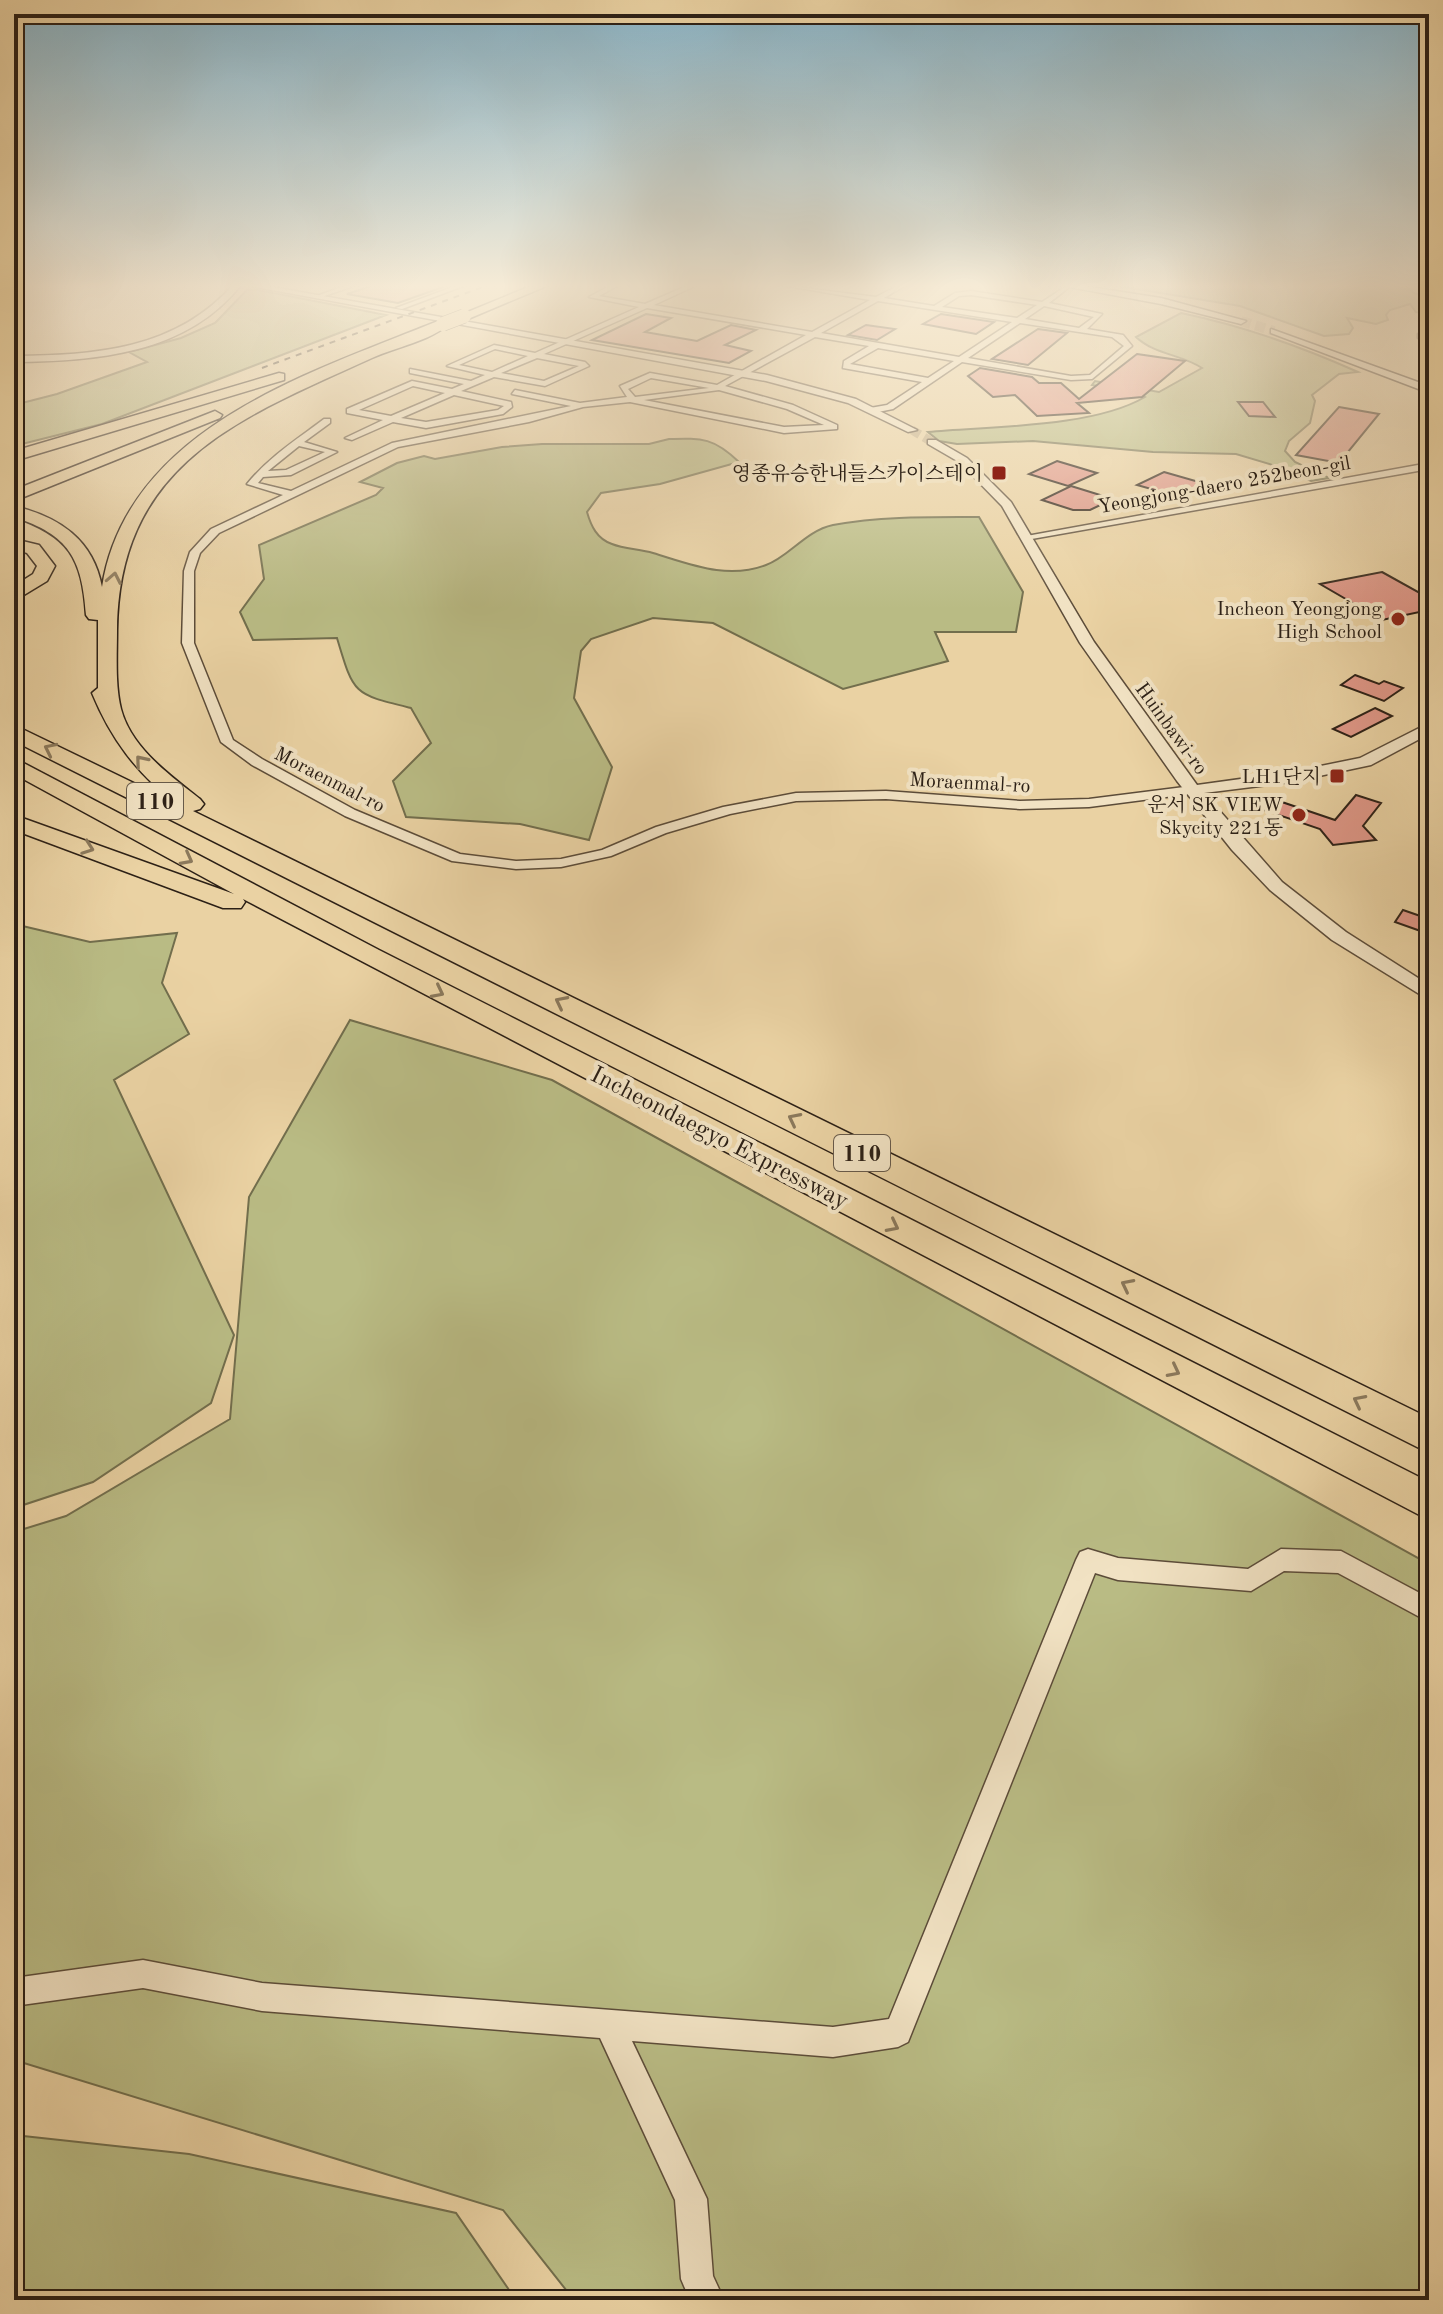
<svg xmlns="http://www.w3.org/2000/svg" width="1443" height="2314" font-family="'Old Standard TT','Noto Serif KR',serif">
	<rect width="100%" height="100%" fill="#ead2a3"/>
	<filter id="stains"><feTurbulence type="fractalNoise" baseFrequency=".0025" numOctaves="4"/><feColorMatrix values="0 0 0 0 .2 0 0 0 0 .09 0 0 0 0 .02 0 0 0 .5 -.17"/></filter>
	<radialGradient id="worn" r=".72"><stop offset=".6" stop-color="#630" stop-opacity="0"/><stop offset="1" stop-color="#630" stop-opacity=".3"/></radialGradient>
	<path fill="#b9bb84" stroke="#726e4d" stroke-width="2" d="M 1112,285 L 1405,285 L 1414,293 L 1429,297 L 1429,313 L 1416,312 L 1410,304 L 1390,310 L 1386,315 L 1388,320 L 1376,324 L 1347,318 L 1353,328 L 1349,334 L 1324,336 L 1240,306 Z
		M 247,290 L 258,290 L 386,315 L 102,424 L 14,446 L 14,405 L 57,394 L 147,362 L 129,352 L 181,338 L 215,323 Z
		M 1181,313 C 1244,326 1300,346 1358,372 L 1339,374 L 1312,395 L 1315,401 L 1310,423 L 1289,441 L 1285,451 L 1295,462 L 1329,478 L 1311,481 L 1286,469 L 1236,454 L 1153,452 L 1033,441 L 957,444 L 939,441 L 928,432 C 990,426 1092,428 1145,397 L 1139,393 L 1092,385 L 1095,381 L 1159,392 L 1202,368 C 1181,354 1155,355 1136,337 Z
		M 669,439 C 703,438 714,438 739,462 L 660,484 L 601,493 L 587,512 C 591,526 597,539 612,544 C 624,549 640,549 653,553 C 690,564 727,580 766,565 C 789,557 805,531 833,525 C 881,516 931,517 979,517 L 1023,592 L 1016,632 L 935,632 L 948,661 L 843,689 L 713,623 L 653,618 L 591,639 L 581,651 L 574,698 L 612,767 L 589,840 L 520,824 L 406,817 L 393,781 L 431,743 L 411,708 C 353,694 354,695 337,638 L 253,640 L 240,612 L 264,579 L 259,545 L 376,495 L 383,488 L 360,482 L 397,463 L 424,456 L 435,459 L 502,447 L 542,444 L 649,444 Z
		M 14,924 L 90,942 L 177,933 L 162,983 L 189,1034 L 114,1080 L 234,1335 L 211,1403 L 93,1482 L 14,1508 Z
		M 350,1020 L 552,1080 L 1429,1564 L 1429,2300 L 574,2300 L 503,2210 L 14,2060 L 14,1532 L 66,1516 L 230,1419 L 249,1197 Z
		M 14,2135 L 189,2154 L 456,2213 L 516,2300 L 14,2300 Z"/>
	<path fill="#e19889" stroke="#2c2016" stroke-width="2" d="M 374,285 L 446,285 L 446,286 L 398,303 L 347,294 Z
		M 646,314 L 671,318 L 645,332 L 697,341 L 731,325 L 756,330 L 725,345 L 751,351 L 729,363 L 592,340 Z
		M 941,314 L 994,322 L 976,334 L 923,324 Z
		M 866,325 L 895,329 L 877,340 L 848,335 Z
		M 1038,329 L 1067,333 L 1028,365 L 992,359 Z
		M 1137,354 L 1185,361 L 1142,397 L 1077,403 L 1089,413 L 1037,416 L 1015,395 L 993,397 L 968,376 L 980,368 L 1032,377 L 1039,383 L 1061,383 L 1079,399 Z
		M 1238,402 L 1263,402 L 1275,417 L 1249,416 Z
		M 1339,407 L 1379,414 L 1339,463 L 1296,455 Z
		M 1057,461 L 1097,473 L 1068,486 L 1029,474 Z
		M 1164,472 L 1206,484 L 1185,495 L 1169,494 L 1137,485 Z
		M 1071,486 L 1113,499 L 1090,510 L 1073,510 L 1042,500 Z
		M 1382,572 L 1429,598 L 1429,610 L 1382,620 L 1320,584 Z
		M 1355,675 L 1379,684 L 1384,681 L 1403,688 L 1384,701 L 1341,685 Z
		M 1375,708 L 1392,716 L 1351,737 L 1333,729 Z
		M 1356,795 L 1381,803 L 1363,826 L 1376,840 L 1333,845 L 1320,829 L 1264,810 L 1273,799 L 1335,820 Z
		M 1403,910 L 1429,919 L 1429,934 L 1395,922 Z"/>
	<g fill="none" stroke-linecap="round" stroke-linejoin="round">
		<path stroke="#c4ae87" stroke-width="9" stroke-dasharray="9 5" stroke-linecap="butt" d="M 912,430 L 932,442"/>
		<path stroke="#c4ae87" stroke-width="10" stroke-dasharray="10 5" stroke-linecap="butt" d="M 1241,321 L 1274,331"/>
		<g stroke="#5c4c39" stroke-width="3">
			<path id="minor" d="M 347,285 L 356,285 L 319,298 L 314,297 Z
				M 458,285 L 466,285 L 402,309 L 396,308 Z
				M 611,285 L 619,285 L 599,296 L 645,304 L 689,285 L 697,285 L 654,305 L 812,332 L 870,300 L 781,285 L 876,297 L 899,285 L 906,285 L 884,298 L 934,306 L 955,293 L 971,291 L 1042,302 L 1068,285 L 1072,285 L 1049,303 L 1102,314 L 1087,329 L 1123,335 L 1132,346 L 1092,379 L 1071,380 L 962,362 L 893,409 L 873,413 L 870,408 L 887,405 L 922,382 L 843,368 L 844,361 L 869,346 L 815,337 L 725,386 L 793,405 L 837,425 L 837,429 L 784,433 L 630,402 L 583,407 L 529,422 L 398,447 L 219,533 L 200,553 L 194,571 L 194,643 L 233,740 L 262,759 L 355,810 L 460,854 L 516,861 L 561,859 L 602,850 L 656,827 L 723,807 L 796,793 L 886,791 L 1020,801 L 1089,799 L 1192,786 L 1199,790 L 1197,793 L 1089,807 L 1020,809 L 886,799 L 796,801 L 730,814 L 666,833 L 611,856 L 561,867 L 516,869 L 452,861 L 345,816 L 252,765 L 221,742 L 182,643 L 184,571 L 190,552 L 211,529 L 283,495 L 247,484 C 269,457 296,440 324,419 L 330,419 L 330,423 L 304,442 L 337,452 L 291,475 L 263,477 L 258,483 L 291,491 L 392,443 L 571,406 L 512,394 L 515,390 L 580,403 L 627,397 L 620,386 L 650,373 L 717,385 L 806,335 L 647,308 L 544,354 L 585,362 L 589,366 L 545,386 L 494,377 L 461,391 L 511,402 L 512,407 L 503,414 L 426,428 L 393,422 L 352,440 L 345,438 L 383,420 L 347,413 L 347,409 L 412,381 L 452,389 L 464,384 L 410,373 L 410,369 L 471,381 L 485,375 L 447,366 L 494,345 L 535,353 L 639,307 L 589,297 ZM 971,295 L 1037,305 L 1017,318 L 942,307 L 959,296 ZM 878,301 L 1012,322 L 959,357 L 821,333 ZM 1044,306 L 1094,317 L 1079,328 L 1025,319 ZM 1020,323 L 1112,337 L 1124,346 L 1090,375 L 1071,376 L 968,358 ZM 878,348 L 954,361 L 928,378 L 850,364 ZM 495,349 L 528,356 L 492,372 L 459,365 ZM 537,358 L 579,366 L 544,381 L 501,373 ZM 651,378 L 709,388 L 635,397 L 628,389 ZM 413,386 L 445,393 L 391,416 L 359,410 ZM 719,390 L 787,409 L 824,425 L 784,427 L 644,400 ZM 454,395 L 504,406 L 498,410 L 426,422 L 401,418 ZM 299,446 L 325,452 L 286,470 L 268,471 Z
				M 1429,328 L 1429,339 L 1418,338 L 1418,334 Z
				M 1429,463 L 1429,469 L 1026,540 L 1021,537 Z
				M 1088,1549 L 1118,1558 L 1248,1569 L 1281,1549 L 1341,1551 L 1429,1598 L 1429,1622 L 1338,1573 L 1284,1571 L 1251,1591 L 1118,1580 L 1095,1573 L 908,2042 L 898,2047 L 833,2057 L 632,2041 L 707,2199 L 713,2276 L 724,2300 L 690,2300 L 681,2279 L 675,2200 L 600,2038 L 262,2011 L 143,1988 L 14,2006 L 14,1978 L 143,1960 L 262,1983 L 833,2027 L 889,2019 L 1076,1560 L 1080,1552 Z"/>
		</g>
		<g stroke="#5c4c39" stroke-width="3">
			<path id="tertiary" d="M 233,285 L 241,285 C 186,354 97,361 14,362 L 14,356 C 96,355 175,350 233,285 Z
				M 245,285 L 261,285 L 767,375 L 856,399 L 917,430 L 908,432 L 848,403 L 766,381 Z
				M 928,440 L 936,440 L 967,458 L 1011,502 L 1094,642 L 1197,785 L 1291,772 L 1360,758 L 1429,723 L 1429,734 L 1371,765 L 1291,782 L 1204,793 L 1282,882 L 1346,932 L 1429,985 L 1429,1000 L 1332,940 L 1270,890 L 1232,850 L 1177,781 L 1080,643 L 1002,506 L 959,462 L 928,444 Z"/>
		</g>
		<g stroke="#2c2016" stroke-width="3">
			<path id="secondary" d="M 1059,285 L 1077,285 L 1161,298 L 1246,321 L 1241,324 L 1161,304 Z
				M 1271,329 L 1429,386 L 1429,393 L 1271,333 Z"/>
		</g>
		<g stroke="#2c2016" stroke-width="3">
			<path id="motorway" d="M 533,285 L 549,285 L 468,319 L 458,316 Z
				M 438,321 L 449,324 C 430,341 396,347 372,358 C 240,418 119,462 117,630 C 117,655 115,685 121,709 C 131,748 171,776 200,799 L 204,804 L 200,809 L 193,811 L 1429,1418 L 1429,1453 L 14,741 L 14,725 L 175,803 C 136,772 111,739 92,693 L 98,688 L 98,620 L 89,619 L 86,615 C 82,558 69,535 14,517 L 14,506 C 59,517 93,539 102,587 C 127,428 310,373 438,321 Z
				M 279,373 L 284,374 L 284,380 L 14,461 L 14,451 Z
				M 215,411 L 222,415 L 220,418 L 14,501 L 14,490 Z
				M 14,539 L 39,545 L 55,566 L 47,581 L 14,601 L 14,586 L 33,574 L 37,566 L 27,553 L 14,549 Z
				M 14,758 L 379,950 L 1429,1482 L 1429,1520 L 243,899 L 245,902 L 241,908 L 223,908 L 14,830 L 14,815 L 234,894 L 14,774 Z"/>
		</g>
		<use href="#minor" fill="#f1e2c3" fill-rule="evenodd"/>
		<use href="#tertiary" fill="#f1e2c3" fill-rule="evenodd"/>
		<use href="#secondary" fill="#f1e2c3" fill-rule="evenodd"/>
		<use href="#motorway" fill="#ead2a3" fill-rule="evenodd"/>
		<path stroke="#2c2016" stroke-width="2" stroke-dasharray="6 6" stroke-linecap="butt" d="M 262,368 L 488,285"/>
		<g stroke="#2c2016" stroke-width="15" stroke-linecap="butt">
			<path id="motorway-bridge" d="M 443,324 L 464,316"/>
		</g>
		<use href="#motorway-bridge" stroke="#ead2a3" stroke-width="14"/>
	</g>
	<defs><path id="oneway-chevron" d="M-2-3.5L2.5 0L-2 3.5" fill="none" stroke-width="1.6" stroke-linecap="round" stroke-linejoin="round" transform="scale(2)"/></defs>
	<g stroke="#8b795c">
		<use href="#oneway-chevron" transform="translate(114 578) rotate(-79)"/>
		<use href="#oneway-chevron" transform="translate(50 749) rotate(-154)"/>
		<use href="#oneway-chevron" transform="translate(141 761) rotate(-130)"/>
		<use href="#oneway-chevron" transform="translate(88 848) rotate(20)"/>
		<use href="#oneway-chevron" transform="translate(187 859) rotate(28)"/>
		<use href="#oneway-chevron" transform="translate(438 992) rotate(27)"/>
		<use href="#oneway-chevron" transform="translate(561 1002) rotate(-153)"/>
		<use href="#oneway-chevron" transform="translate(794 1119) rotate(-153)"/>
		<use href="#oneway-chevron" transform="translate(893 1226) rotate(27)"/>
		<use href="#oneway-chevron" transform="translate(1127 1285) rotate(-153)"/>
		<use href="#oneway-chevron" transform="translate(1174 1371) rotate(27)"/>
		<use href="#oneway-chevron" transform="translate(1359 1401) rotate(-153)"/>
	</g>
	<linearGradient id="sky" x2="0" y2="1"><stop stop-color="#88b6cc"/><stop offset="0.47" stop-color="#f6ebd6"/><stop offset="1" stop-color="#f6ebd6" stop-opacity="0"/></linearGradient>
	<rect width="1443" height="609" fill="url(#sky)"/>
	<g fill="#8f2418" stroke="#f1e2c3" stroke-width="3">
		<rect x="991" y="465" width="16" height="16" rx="4"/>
		<circle cx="1398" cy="619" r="8"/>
		<rect x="1329" y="768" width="16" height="16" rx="4"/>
		<circle cx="1299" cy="815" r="8"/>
	</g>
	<g text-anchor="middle" stroke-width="8" stroke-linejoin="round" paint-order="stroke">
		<g font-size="20" fill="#2c2016" stroke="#f1e2c3" text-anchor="end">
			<text x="983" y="480">영종유승한내들스카이스테이</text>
			<text x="1382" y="615">Incheon Yeongjong<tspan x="1382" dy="23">High School</tspan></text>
			<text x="1321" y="783">LH1단지</text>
			<text x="1283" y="811">운서 SK VIEW<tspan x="1283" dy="23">Skycity 221동</tspan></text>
		</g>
		<g font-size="20" fill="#2c2016" stroke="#f1e2c3">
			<text transform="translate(1224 484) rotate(-10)" y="7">Yeongjong-daero 252beon-gil</text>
			<text transform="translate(1172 728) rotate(54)" y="7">Huinbawi-ro</text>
			<text transform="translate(330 779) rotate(27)" y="7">Moraenmal-ro</text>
			<text transform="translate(970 782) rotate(3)" y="7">Moraenmal-ro</text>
		</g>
		<g fill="#f1e2c3" stroke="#675a4a" stroke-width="2">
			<rect x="127" y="783" width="56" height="36" rx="6"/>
			<rect x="834" y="1135" width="56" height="36" rx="6"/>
		</g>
		<g font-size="22" font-weight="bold" fill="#2c2016">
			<text x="155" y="809">110</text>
			<text x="862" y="1161">110</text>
		</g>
		<g font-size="24" fill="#2c2016" stroke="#f1e2c3">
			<text transform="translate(720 1137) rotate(27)" y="8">Incheondaegyo Expressway</text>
		</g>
	</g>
	<rect width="1443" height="2314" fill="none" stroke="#ead2a3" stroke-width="48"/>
	<rect x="16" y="16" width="1411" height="2282" fill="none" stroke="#2c2016" stroke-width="4"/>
	<rect x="24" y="24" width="1395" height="2266" fill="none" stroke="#2c2016" stroke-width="2"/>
	<rect width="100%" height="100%" filter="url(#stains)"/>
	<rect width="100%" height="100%" fill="url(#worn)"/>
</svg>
